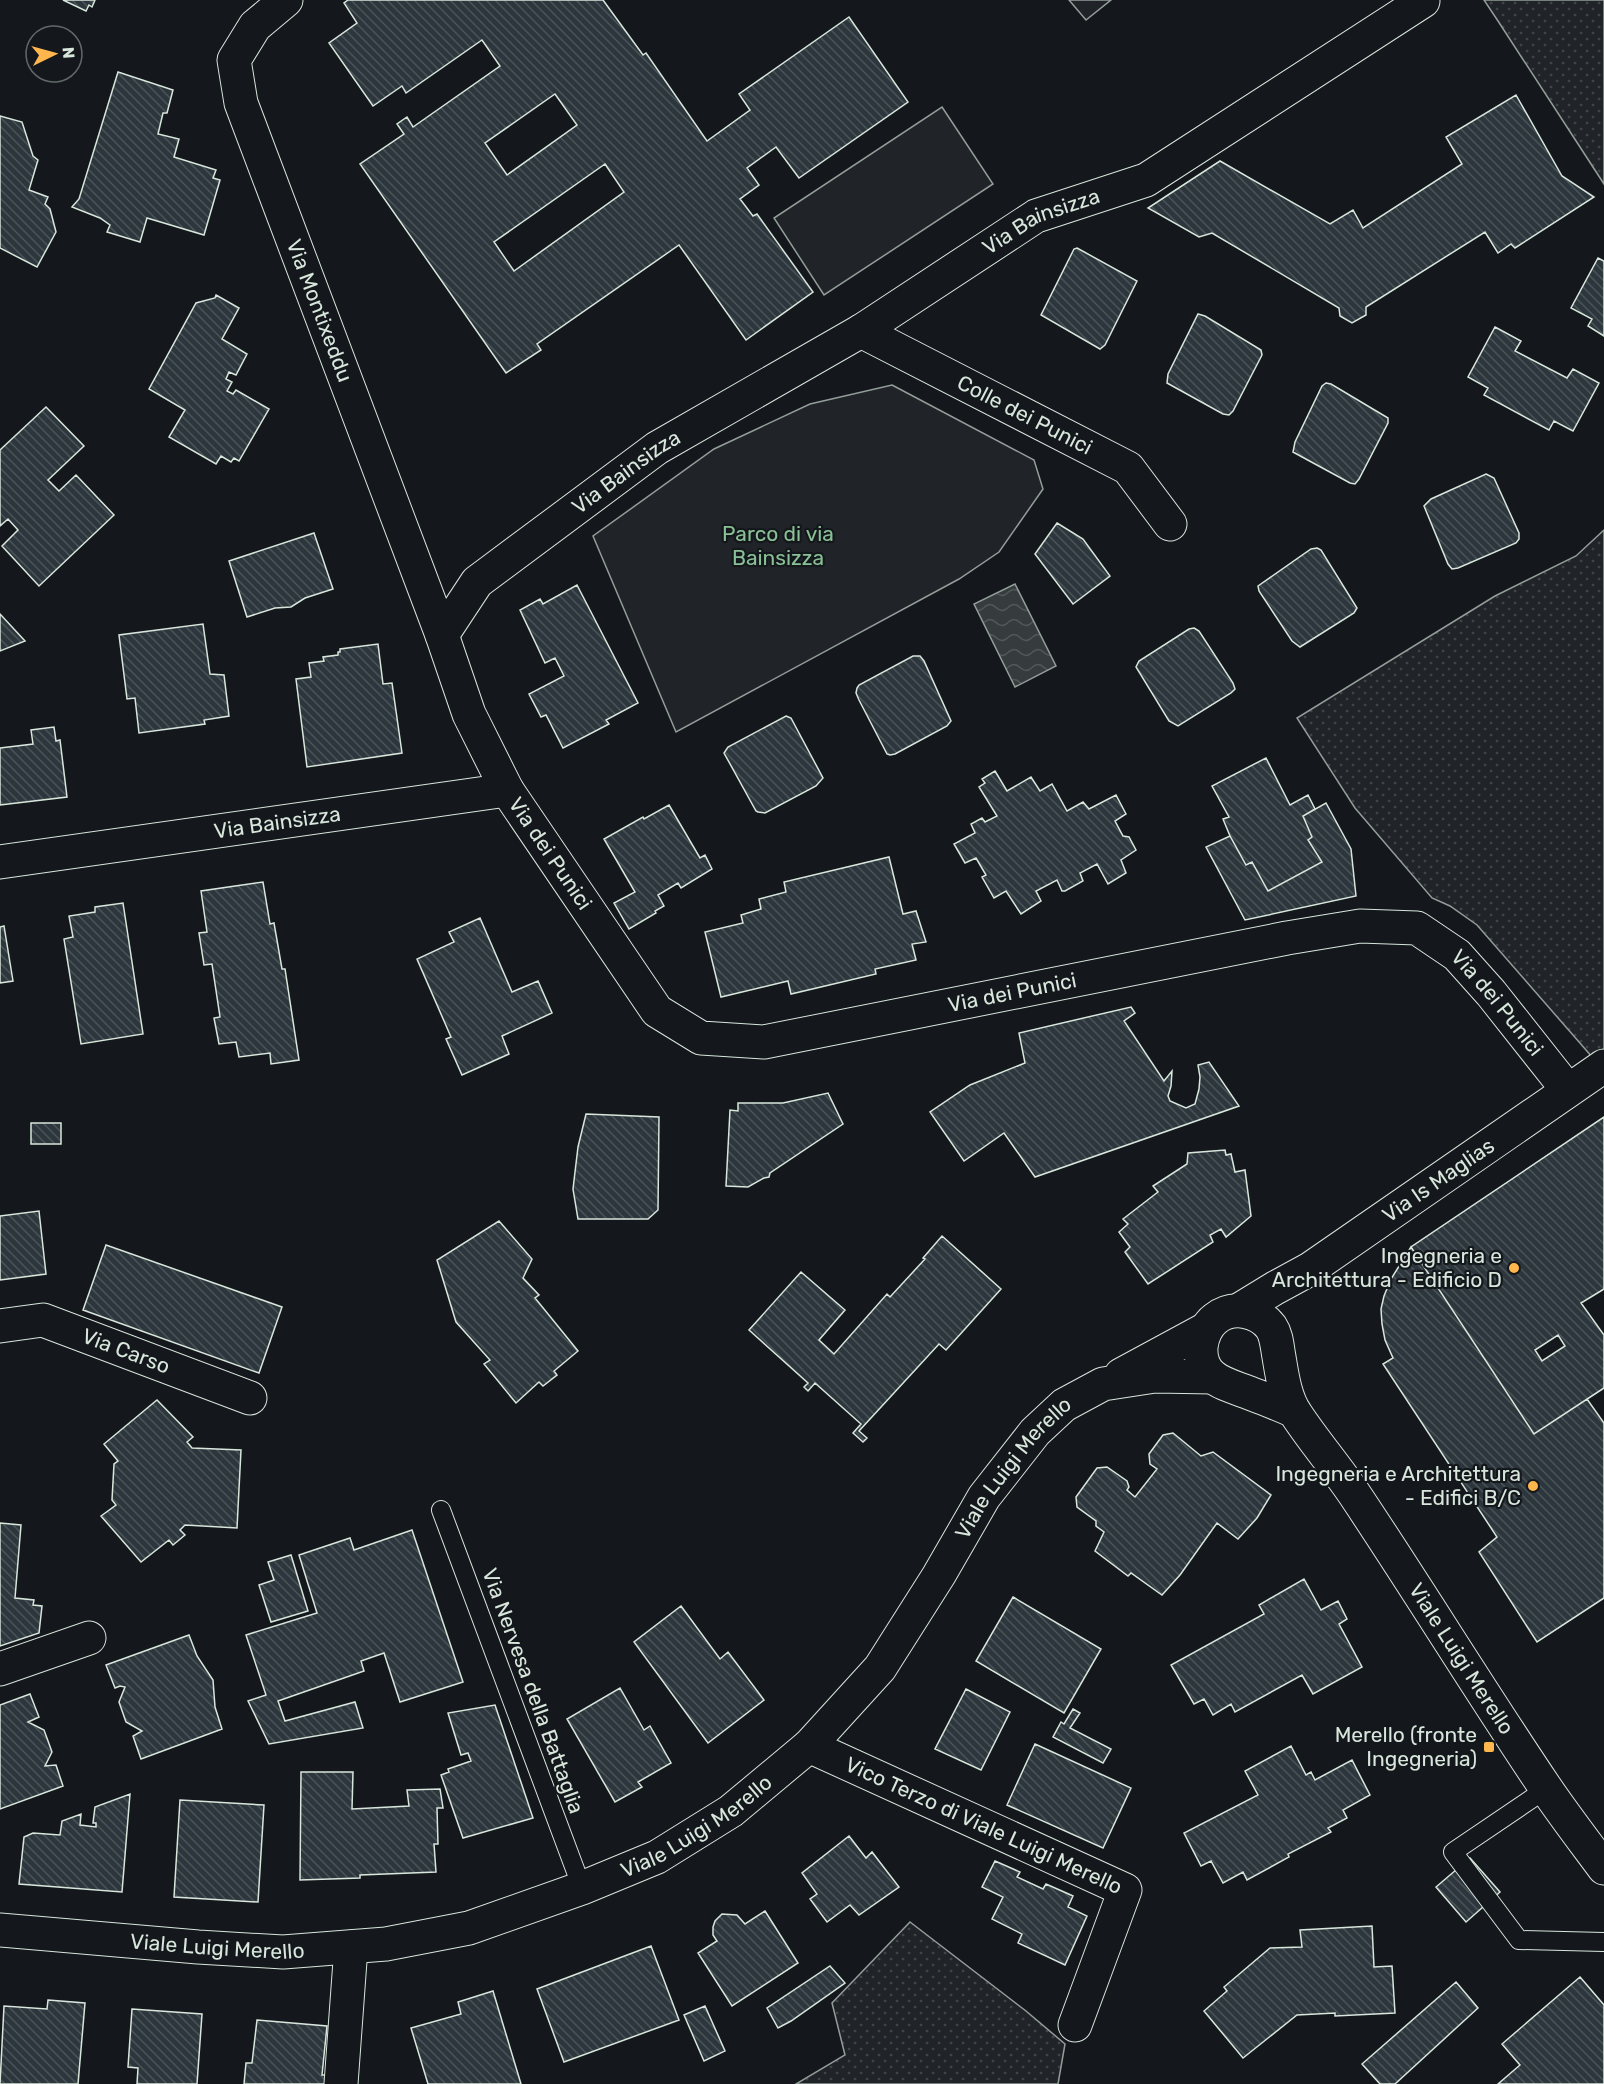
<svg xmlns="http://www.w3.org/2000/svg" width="1604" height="2084" font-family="Rubik,sans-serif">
	<defs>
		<pattern id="grass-dots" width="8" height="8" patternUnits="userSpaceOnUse" patternTransform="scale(1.5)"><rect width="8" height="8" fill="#202428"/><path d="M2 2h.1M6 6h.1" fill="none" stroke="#404447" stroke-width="1.8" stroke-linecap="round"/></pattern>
		<pattern id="water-waves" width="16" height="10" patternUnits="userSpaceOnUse" patternTransform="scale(1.5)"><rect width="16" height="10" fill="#363b3e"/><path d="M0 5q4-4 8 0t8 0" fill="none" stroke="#525759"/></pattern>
		<pattern id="building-back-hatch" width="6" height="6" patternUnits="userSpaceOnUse" patternTransform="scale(1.5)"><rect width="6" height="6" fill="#2c363c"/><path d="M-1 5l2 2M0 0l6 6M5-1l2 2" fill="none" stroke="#4a5358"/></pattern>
	</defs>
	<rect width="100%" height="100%" fill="#14181c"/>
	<path fill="url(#grass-dots)" stroke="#939e99" stroke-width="1.5" d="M 1484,0 L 1604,0 L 1604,184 L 1498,21 Z
		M 1604,530 L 1604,1050 L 1593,1058 L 1477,925 L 1450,906 L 1432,898 L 1355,808 L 1297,718 L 1495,596 L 1576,556 Z
		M 910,1922 L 1026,2011 L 1065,2044 L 1058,2084 L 796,2084 L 845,2055 L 832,2003 Z"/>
	<path fill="#202428" stroke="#939e99" stroke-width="1.5" d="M 1069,0 L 1111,0 L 1086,20 Z
		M 942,107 L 993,184 L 824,295 L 774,218 Z
		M 892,385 L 1034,460 L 1043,489 L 999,552 L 959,579 L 676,732 L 593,536 L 714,449 L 810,404 Z"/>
	<path fill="url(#water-waves)" stroke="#939e99" stroke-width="1.5" d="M 1015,584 L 1056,666 L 1015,687 L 974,604 Z"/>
	<path fill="url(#building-back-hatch)" stroke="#d8e6dc" stroke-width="1.5" fill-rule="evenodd" d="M 63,0 L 95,0 L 92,7 L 89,5 L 86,11 Z
		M 348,0 L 603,0 L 643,55 L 646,53 L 707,141 L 750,110 L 739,94 L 849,17 L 908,102 L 799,178 L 776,147 L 747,168 L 759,185 L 740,199 L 753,216 L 757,214 L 813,292 L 746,340 L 679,245 L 537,344 L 541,350 L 506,373 L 360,164 L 404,134 L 397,124 L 407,117 L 413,127 L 500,66 L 482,40 L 406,93 L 402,86 L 373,106 L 329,43 L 357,23 L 344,3 ZM 555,94 L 577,125 L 507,175 L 485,143 ZM 605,164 L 624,192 L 514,271 L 494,242 Z
		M 118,72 L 173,90 L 167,113 L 163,113 L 158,134 L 179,139 L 174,157 L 216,170 L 213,178 L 220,180 L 204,235 L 147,218 L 140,242 L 107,232 L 110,225 L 100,218 L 72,207 L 79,199 Z
		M 1516,95 L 1562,176 L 1594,197 L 1515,248 L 1511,244 L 1498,253 L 1485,232 L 1366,307 L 1366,315 L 1352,323 L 1340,316 L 1339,308 L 1212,233 L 1199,237 L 1148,208 L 1220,161 L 1330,224 L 1353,210 L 1363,228 L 1462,164 L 1446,137 Z
		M 0,116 L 22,122 L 33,156 L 38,160 L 29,190 L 48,197 L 45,204 L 50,209 L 56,232 L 37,267 L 0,248 Z
		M 1077,248 L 1137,281 L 1105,345 L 1100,349 L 1041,315 L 1074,249 Z
		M 1598,258 L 1604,261 L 1604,336 L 1588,326 L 1592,319 L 1571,308 Z
		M 216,295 L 239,308 L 222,339 L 247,354 L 236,375 L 229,372 L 226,379 L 232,382 L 227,391 L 233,394 L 236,390 L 269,409 L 239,461 L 234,458 L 231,462 L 221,456 L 216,464 L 169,437 L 185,410 L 149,389 L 196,303 L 215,298 Z
		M 1198,314 L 1205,316 L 1261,350 L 1262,355 L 1233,411 L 1229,415 L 1223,414 L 1167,383 L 1168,374 Z
		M 1495,327 L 1521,341 L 1515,351 L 1567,378 L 1573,369 L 1599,383 L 1573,431 L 1554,421 L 1549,430 L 1484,395 L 1488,388 L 1468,377 Z
		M 1326,383 L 1331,384 L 1388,418 L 1388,423 L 1359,479 L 1355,484 L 1350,483 L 1293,452 L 1295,442 L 1322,386 Z
		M 46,407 L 84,446 L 48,480 L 59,491 L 76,475 L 114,515 L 39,586 L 2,546 L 18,530 L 8,519 L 0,526 L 0,450 Z
		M 1486,474 L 1494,478 L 1519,533 L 1519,539 L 1516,543 L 1458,568 L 1452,569 L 1448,564 L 1424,506 L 1431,499 Z
		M 1057,523 L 1083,539 L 1110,576 L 1073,604 L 1035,554 Z
		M 314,533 L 333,589 L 305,598 L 291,607 L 275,608 L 247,617 L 229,561 Z
		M 1317,548 L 1321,550 L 1357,608 L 1354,613 L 1300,647 L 1292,641 L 1259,591 L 1258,586 L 1311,549 Z
		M 577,585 L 638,703 L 606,720 L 609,724 L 563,748 L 546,715 L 541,717 L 529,694 L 564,676 L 555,658 L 545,663 L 520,610 L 540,599 L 543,604 Z
		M 0,614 L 25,641 L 0,651 Z
		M 203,624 L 210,674 L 224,675 L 229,716 L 204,720 L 205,724 L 139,733 L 135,698 L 127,699 L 119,635 Z
		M 1194,628 L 1199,631 L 1233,683 L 1235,689 L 1231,693 L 1178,726 L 1169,721 L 1136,667 L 1139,661 L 1189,629 Z
		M 378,644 L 383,684 L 392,683 L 402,753 L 307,767 L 296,679 L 311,677 L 309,663 L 324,661 L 323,657 L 338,655 L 338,652 L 340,652 L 340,649 Z
		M 913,656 L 920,656 L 924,661 L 951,721 L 947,726 L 895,754 L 890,755 L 887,754 L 859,700 L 856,693 L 857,688 L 859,685 Z
		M 786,716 L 791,718 L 823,778 L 816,786 L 765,813 L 758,812 L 756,811 L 724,753 L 728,747 Z
		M 54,727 L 56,741 L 60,740 L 67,797 L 0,805 L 0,748 L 33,744 L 31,730 Z
		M 1266,758 L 1290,805 L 1308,795 L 1315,809 L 1303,816 L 1312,837 L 1308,840 L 1322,862 L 1268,891 L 1252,862 L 1246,865 L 1230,836 L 1223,819 L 1229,817 L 1212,786 Z
		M 995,771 L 1007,791 L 1031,777 L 1040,791 L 1052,784 L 1067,811 L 1083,802 L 1089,809 L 1116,795 L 1126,814 L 1115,821 L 1123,836 L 1129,837 L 1136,850 L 1121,860 L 1126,873 L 1108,884 L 1097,864 L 1080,873 L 1083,881 L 1065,891 L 1062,891 L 1057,880 L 1036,891 L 1041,901 L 1021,914 L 1006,891 L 994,898 L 982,877 L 986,875 L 976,858 L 965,863 L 954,844 L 975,833 L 971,824 L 982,818 L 985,822 L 997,816 L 979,787 L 985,783 L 982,779 Z
		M 1326,803 L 1351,849 L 1356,896 L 1245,920 L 1206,847 L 1230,836 L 1246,865 L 1252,862 L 1268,891 L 1322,862 L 1308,840 L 1312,837 L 1303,816 Z
		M 669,805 L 700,858 L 705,855 L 712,869 L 681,888 L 678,883 L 658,895 L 664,906 L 655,911 L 656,913 L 629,929 L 614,903 L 635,892 L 604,839 L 643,817 L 644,819 Z
		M 889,857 L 903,914 L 916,911 L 926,942 L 912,944 L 916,960 L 875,969 L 876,974 L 791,994 L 788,981 L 721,997 L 705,932 L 743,923 L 741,915 L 761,909 L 759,899 L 786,892 L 784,882 Z
		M 263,882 L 270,924 L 274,923 L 282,969 L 285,969 L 299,1060 L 271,1064 L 270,1053 L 239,1057 L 236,1042 L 219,1044 L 214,1018 L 220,1017 L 212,964 L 204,965 L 199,933 L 207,932 L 201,891 Z
		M 123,903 L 143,1034 L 81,1044 L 64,939 L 73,937 L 69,916 L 95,912 L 95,907 Z
		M 480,918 L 512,992 L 538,981 L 552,1013 L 502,1036 L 509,1054 L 462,1075 L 446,1039 L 451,1037 L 417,959 L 454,942 L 449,932 Z
		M 4,926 L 13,981 L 0,983 L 0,927 Z
		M 1131,1007 L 1135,1013 L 1124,1021 L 1164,1081 L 1172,1071 L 1171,1086 L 1168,1096 L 1170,1101 L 1186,1108 L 1195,1104 L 1199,1089 L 1200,1077 L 1198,1065 L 1209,1062 L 1239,1106 L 1035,1177 L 1004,1133 L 964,1161 L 930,1112 L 970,1085 L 1025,1063 L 1019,1033 Z
		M 828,1093 L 843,1124 L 770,1173 L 769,1177 L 764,1178 L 748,1187 L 726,1186 L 730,1110 L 738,1111 L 738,1103 L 783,1103 Z
		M 586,1114 L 659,1117 L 658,1210 L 648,1219 L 578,1219 L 573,1189 L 578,1147 Z
		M 1604,1117 L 1604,1289 L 1581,1303 L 1604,1335 L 1604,1388 L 1534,1434 L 1411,1247 ZM 1558,1335 L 1565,1346 L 1542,1361 L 1535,1350 Z
		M 31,1123 L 61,1123 L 61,1144 L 31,1144 Z
		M 1225,1150 L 1226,1155 L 1231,1154 L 1235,1172 L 1245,1170 L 1251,1216 L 1226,1237 L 1221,1229 L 1210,1235 L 1213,1242 L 1148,1284 L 1125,1252 L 1130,1247 L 1119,1232 L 1128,1224 L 1123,1219 L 1158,1192 L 1153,1186 L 1187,1164 L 1188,1153 Z
		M 39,1211 L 46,1274 L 0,1280 L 0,1216 Z
		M 499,1221 L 532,1259 L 523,1278 L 539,1295 L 535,1298 L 578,1351 L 554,1371 L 557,1375 L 543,1386 L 539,1382 L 516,1403 L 484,1364 L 490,1360 L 456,1322 L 437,1260 Z
		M 942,1236 L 1001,1289 L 946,1350 L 939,1344 L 859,1431 L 867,1438 L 863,1442 L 853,1433 L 861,1424 L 815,1383 L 808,1391 L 804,1387 L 808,1383 L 749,1330 L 801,1272 L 845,1310 L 819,1340 L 834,1354 L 887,1294 L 890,1297 L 925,1259 L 923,1258 Z
		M 106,1245 L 282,1307 L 259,1373 L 83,1310 Z
		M 1411,1247 L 1534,1434 L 1587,1399 L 1604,1423 L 1604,1598 L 1537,1642 L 1479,1552 L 1497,1537 L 1383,1364 L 1393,1358 L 1385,1340 L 1382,1324 L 1381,1309 L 1384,1296 L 1391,1279 Z
		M 157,1400 L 193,1437 L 187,1442 L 192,1448 L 241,1450 L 237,1528 L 185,1525 L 180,1530 L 185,1535 L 173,1545 L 169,1540 L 141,1562 L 101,1516 L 116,1505 L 112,1500 L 114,1464 L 118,1461 L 104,1444 Z
		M 1173,1433 L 1201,1456 L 1213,1452 L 1271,1495 L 1257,1518 L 1238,1539 L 1217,1523 L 1180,1575 L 1162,1595 L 1131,1573 L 1128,1576 L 1095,1551 L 1104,1532 L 1096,1526 L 1096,1521 L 1077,1507 L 1076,1497 L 1097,1468 L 1107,1467 L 1127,1481 L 1129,1487 L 1127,1490 L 1135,1497 L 1157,1469 L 1150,1464 L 1149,1454 L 1163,1435 Z
		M 0,1523 L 21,1525 L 15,1598 L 34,1600 L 33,1605 L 42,1606 L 39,1633 L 0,1646 Z
		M 412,1530 L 463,1682 L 400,1702 L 384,1653 L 361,1661 L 364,1671 L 278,1701 L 285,1721 L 355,1702 L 363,1728 L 269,1744 L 248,1701 L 266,1695 L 246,1635 L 317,1613 L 299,1555 L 350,1538 L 354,1550 Z
		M 291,1555 L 308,1611 L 271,1622 L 259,1585 L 274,1580 L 268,1562 Z
		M 1304,1579 L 1321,1610 L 1338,1601 L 1347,1619 L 1339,1624 L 1362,1667 L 1313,1694 L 1302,1675 L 1235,1712 L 1231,1704 L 1213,1715 L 1204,1699 L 1194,1704 L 1171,1665 L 1264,1614 L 1259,1605 Z
		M 1013,1597 L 1101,1649 L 1064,1713 L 976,1661 Z
		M 681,1606 L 720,1659 L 728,1652 L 764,1700 L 708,1743 L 634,1642 Z
		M 189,1635 L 197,1656 L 213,1680 L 215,1707 L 222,1729 L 141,1759 L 133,1736 L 142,1731 L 126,1722 L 119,1702 L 125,1687 L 120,1686 L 115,1688 L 106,1665 Z
		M 620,1688 L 644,1730 L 650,1726 L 671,1763 L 638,1782 L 642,1787 L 615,1802 L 567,1719 Z
		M 966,1689 L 1010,1712 L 981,1770 L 935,1749 Z
		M 30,1694 L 39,1717 L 28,1722 L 44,1730 L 52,1752 L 45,1766 L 56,1765 L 63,1786 L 0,1809 L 0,1705 Z
		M 495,1705 L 533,1818 L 463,1838 L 441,1775 L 449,1772 L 448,1769 L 471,1761 L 468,1753 L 461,1755 L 448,1713 Z
		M 1073,1709 L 1080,1713 L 1070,1728 L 1111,1749 L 1103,1763 L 1053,1737 L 1061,1722 L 1064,1724 Z
		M 1035,1744 L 1131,1788 L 1103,1848 L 1007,1805 Z
		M 1291,1746 L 1306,1775 L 1311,1772 L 1315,1780 L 1352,1760 L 1370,1795 L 1343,1810 L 1347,1818 L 1328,1828 L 1331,1832 L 1288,1854 L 1289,1857 L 1247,1880 L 1243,1872 L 1223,1883 L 1211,1861 L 1201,1866 L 1184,1833 L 1258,1795 L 1245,1771 Z
		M 301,1772 L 353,1772 L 352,1809 L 409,1806 L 407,1790 L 440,1789 L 443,1808 L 437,1808 L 438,1844 L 434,1844 L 436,1872 L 360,1875 L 360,1878 L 300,1880 Z
		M 130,1794 L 122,1892 L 19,1884 L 24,1837 L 33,1833 L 60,1835 L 62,1821 L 81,1814 L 80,1825 L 96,1827 L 96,1823 L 93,1823 L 95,1807 Z
		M 180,1800 L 264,1805 L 258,1902 L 174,1897 Z
		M 849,1836 L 866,1858 L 872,1852 L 899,1887 L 859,1915 L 850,1905 L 827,1922 L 810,1899 L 817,1894 L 802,1873 Z
		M 1470,1858 L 1500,1892 L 1466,1922 L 1436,1887 Z
		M 995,1861 L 1020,1872 L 1017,1877 L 1043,1889 L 1046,1884 L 1073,1896 L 1068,1907 L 1087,1916 L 1065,1965 L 1018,1943 L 1022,1934 L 992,1919 L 1003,1897 L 982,1887 Z
		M 765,1911 L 798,1963 L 732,2006 L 698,1953 L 717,1941 L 713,1935 L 713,1927 L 715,1921 L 722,1914 L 737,1915 L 745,1924 Z
		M 1372,1926 L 1374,1967 L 1392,1966 L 1395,2013 L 1335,2016 L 1335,2013 L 1297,2015 L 1243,2058 L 1204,2011 L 1227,1991 L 1224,1987 L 1270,1948 L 1302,1947 L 1300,1930 Z
		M 651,1946 L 679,2020 L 564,2062 L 537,1989 Z
		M 830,1966 L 845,1983 L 791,2021 L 778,2028 L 767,2008 Z
		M 1580,1977 L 1604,2005 L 1604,2084 L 1498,2084 L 1520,2065 L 1502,2044 Z
		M 1456,1982 L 1478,2008 L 1395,2084 L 1380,2084 L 1362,2064 Z
		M 493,1991 L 521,2084 L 428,2084 L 411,2028 L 461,2014 L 458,2002 Z
		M 48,2000 L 85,2003 L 78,2084 L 0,2084 L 4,2006 L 47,2009 Z
		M 705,2006 L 725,2051 L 704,2061 L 684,2015 Z
		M 132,2009 L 202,2014 L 197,2084 L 137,2084 L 138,2068 L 128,2067 Z
		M 257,2020 L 327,2026 L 322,2075 L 328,2075 L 327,2084 L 244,2084 L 246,2063 L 252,2063 Z"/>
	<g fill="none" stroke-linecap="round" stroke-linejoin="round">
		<g stroke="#d8e6dc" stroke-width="20">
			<path id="lane" d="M 441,1510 L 582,1888
				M 1546,1789 L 1453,1852 L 1519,1940 L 1604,1942"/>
		</g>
		<g stroke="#d8e6dc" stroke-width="35">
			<g id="street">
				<path id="s1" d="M 286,0 L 255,26 L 234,60 L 241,103 L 442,635 L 469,714 L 507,790 L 657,1011 L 701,1038 L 764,1042 L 1287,938 L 1360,926 L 1417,928 L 1457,955 L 1491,993 L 1567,1089"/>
				<path id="s2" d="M 861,331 L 1128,468 L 1170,524"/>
				<path id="s3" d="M 442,635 L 477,582 L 657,448 L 861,331 L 1036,216 L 1146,180 L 1423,1"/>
				<path id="s4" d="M 0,862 L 507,790"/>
				<path id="s5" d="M 0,1326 L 43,1320 L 250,1398"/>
				<path d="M 0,1669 L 89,1638"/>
				<path id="s6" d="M 809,1746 L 1125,1890 L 1075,2025"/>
				<path d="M 341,2084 L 351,1947"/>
			</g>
		</g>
		<g stroke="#d8e6dc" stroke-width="35">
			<g id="secondary">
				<path id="s7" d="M 1239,1310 L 1275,1288 L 1310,1269 L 1604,1066"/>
				<path d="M 1121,1375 L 1206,1329"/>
				<path id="s8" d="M 1294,1411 C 1280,1405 1266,1399 1252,1394 C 1227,1384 1199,1380 1201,1347 C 1202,1337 1207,1325 1215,1319 C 1232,1305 1258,1310 1271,1327 C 1277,1336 1277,1347 1279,1357 C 1282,1375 1285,1398 1296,1414 C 1315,1443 1338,1469 1357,1498 C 1421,1594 1481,1692 1545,1787 C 1564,1815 1584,1841 1604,1868"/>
				<path id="s9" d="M 0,1930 L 198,1947 L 283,1952 L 386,1944 L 469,1928 L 582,1888 L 657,1857 L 731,1811 L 809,1746 L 880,1668 L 939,1575 L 984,1497 L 1035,1432 L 1064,1405 L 1103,1384 L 1155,1376 L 1213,1377"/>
			</g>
		</g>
		<use href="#lane" stroke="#14181c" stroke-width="18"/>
		<use href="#street" stroke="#14181c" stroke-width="33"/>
		<use href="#secondary" stroke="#14181c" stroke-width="33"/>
	</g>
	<g fill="#ffb74d" stroke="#14181c" stroke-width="2">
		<circle cx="1514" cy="1268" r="6"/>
		<circle cx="1533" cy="1486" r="6"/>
		<rect x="1483" y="1741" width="12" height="12" rx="3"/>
	</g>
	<g text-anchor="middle" stroke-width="4.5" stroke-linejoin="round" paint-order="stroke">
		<g font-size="21" fill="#d8e6dc" stroke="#14181c">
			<text dy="7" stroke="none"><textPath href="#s3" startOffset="735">Via Bainsizza</textPath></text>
			<text dy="7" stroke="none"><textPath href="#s1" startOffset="346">Via Montixeddu</textPath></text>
			<text dy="7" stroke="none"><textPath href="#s2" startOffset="184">Colle dei Punici</textPath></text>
			<text dy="7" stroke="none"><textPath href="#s3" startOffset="249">Via Bainsizza</textPath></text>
			<text dy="7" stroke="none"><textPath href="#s4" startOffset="280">Via Bainsizza</textPath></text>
			<text dy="7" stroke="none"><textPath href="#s1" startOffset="938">Via dei Punici</textPath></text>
			<text dy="7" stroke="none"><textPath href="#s1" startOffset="1496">Via dei Punici</textPath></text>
			<text dy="7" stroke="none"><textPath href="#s1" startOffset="2018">Via dei Punici</textPath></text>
			<text dy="7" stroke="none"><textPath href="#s7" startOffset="238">Via Is Maglias</textPath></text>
			<text dy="7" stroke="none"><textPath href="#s5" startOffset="132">Via Carso</textPath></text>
			<text dy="7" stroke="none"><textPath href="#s9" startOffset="1208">Viale Luigi Merello</textPath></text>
			<text dy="7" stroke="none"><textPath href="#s8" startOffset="603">Viale Luigi Merello</textPath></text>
			<text transform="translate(533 1691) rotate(70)" y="7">Via Nervesa della Battaglia</text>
			<text dy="7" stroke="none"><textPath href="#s9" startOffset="722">Viale Luigi Merello</textPath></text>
			<text dy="7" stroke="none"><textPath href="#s6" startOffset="192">Vico Terzo di Viale Luigi Merello</textPath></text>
			<text dy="7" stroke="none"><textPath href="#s9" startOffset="218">Viale Luigi Merello</textPath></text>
		</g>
		<g font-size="21" fill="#8ac095" stroke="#14181c">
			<text x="778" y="541">Parco di via<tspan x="778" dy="24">Bainsizza</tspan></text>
		</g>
		<g font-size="21" fill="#d8e6dc" stroke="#14181c" text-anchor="end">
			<text x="1502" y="1263">Ingegneria e<tspan x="1502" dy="24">Architettura - Edificio D</tspan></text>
			<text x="1521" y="1481">Ingegneria e Architettura<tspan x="1521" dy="24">- Edifici B/C</tspan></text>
			<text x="1477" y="1742">Merello (fronte<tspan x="1477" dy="24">Ingegneria)</tspan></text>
		</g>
	</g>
	<g transform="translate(54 54) rotate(85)"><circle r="28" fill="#14181c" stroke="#626a69" stroke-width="1.5"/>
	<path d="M0-4.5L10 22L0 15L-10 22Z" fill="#ffb74d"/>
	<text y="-9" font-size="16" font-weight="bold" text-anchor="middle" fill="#d8e6dc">N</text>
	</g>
</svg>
